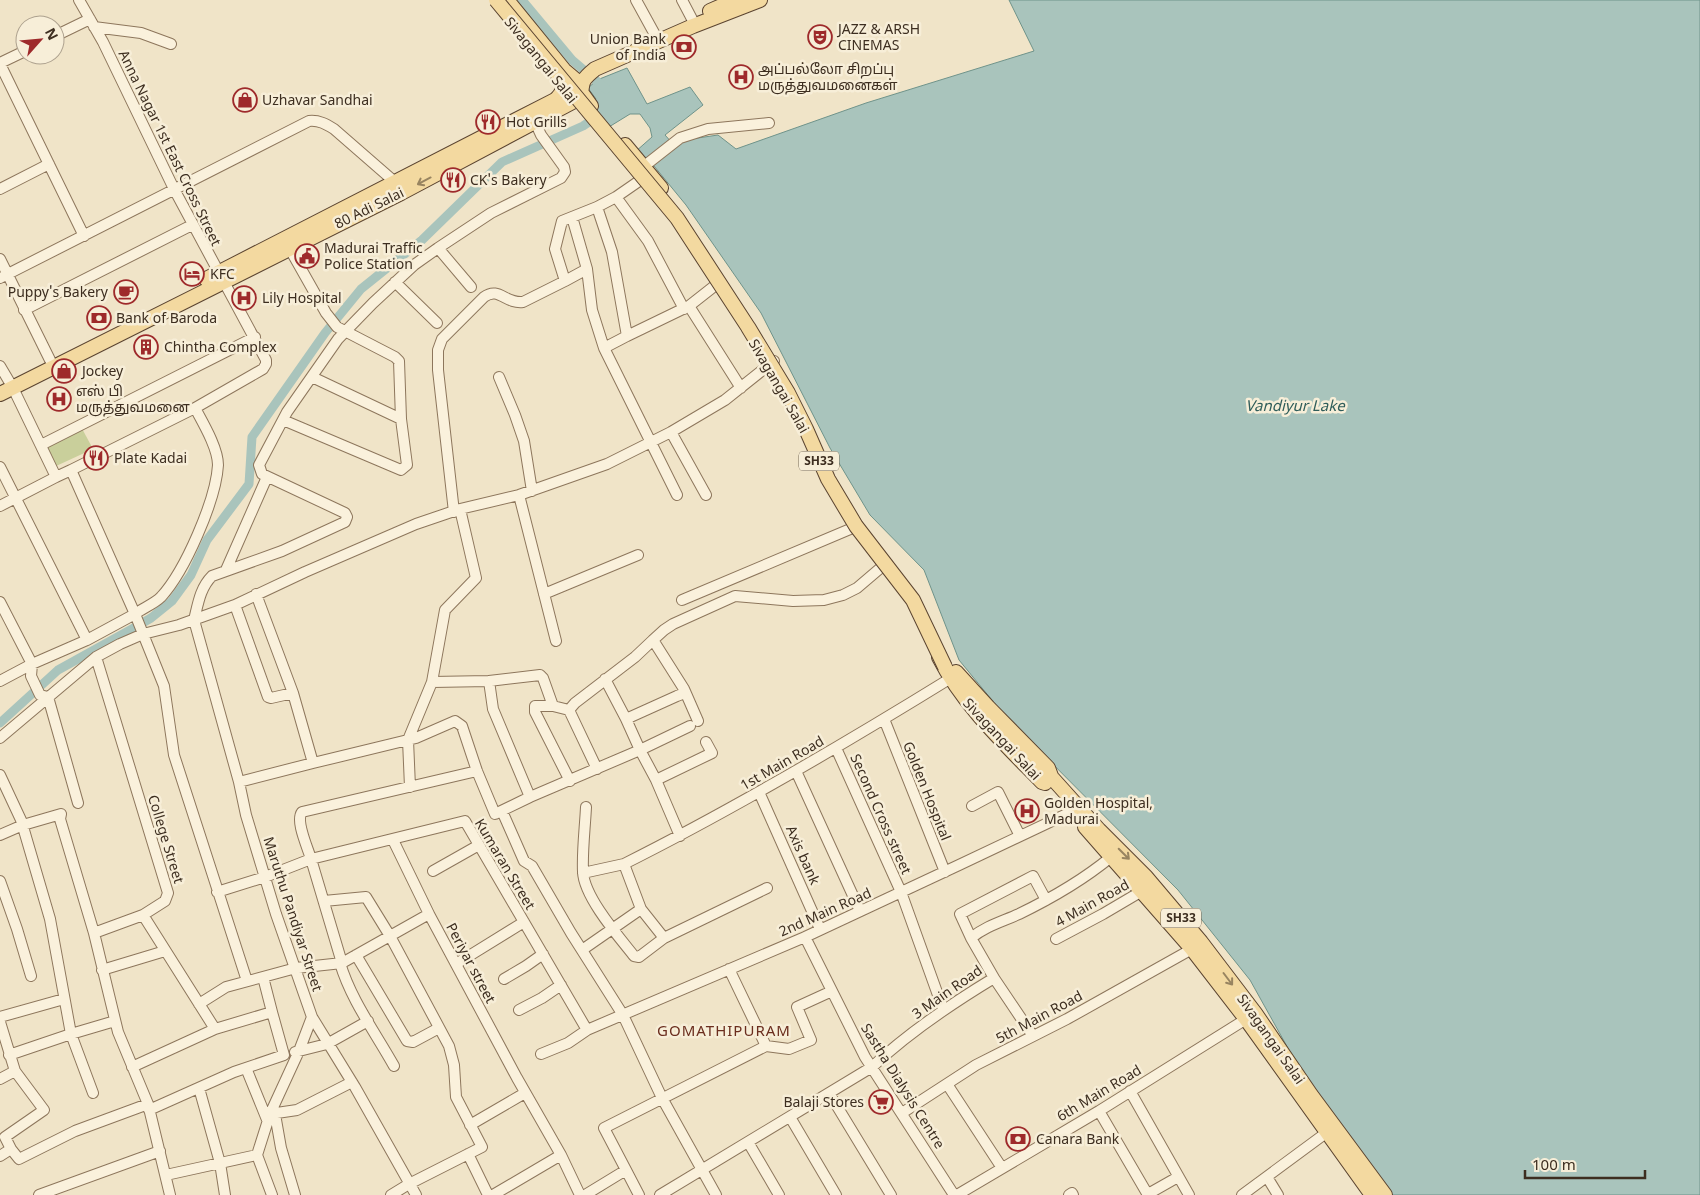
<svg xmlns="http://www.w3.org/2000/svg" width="1700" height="1195" font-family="Georgia,'Noto Sans Tamil',serif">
	<rect width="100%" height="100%" fill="#f0e4c8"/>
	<path fill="#c9cf9b" d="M 79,423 L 93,449 L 54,467 L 42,441 Z"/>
	<path fill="#a9c4bc" stroke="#6f938a" d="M 1009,0 L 1700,0 L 1700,1195 L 1392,1195 L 1304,1077 L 1250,980 L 1178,890 L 1005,716 L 959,660 L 924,570 L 870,515 L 830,448 L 761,313 L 686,205 L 654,166 L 635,152 L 652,137 L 650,128 L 640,114 L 630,114 L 604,130 L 587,106 L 596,99 L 588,88 L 597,80 L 627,68 L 647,104 L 690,87 L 703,105 L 665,135 L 674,145 L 691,139 L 718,135 L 736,149 L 866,103 L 1034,51 Z"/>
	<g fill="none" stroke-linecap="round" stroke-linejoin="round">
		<path stroke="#a9c4bc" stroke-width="9" d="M 522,0 L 572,60 L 606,89
			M 0,723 L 58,670 L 132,629 L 151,618 L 172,601 L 191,575 L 207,540 L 249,484 L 252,437 L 325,333 L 361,289 L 422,240 L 502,162 L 583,126 L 598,116"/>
		<g stroke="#8d765c" stroke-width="12">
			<path id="minor" d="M 79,0 L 103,42 L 174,189 L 266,360 L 266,364 L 263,369 L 195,408 C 203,423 218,448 218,465 C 216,500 185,571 161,597 C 154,604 143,608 135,614 L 164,686 L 174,755 L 247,981
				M 636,0 L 659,42
				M 682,0 L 692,19 L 693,26
				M 94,27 L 141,33 L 171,44
				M 55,36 L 90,19
				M 0,63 L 25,51
				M 0,64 L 84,236
				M 638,171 L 680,138 L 708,129 L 769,123
				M 0,189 L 49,164
				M 616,197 L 648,241 L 684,309
				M 597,207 L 612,252 L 627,336 L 689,306 L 717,284
				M 572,217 L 587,269
				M 438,248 L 471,287
				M 0,259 L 50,360
				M 0,278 L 309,121 C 319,120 326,124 334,129 L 396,183 L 398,187
				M 565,281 L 587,269 L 592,310 L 604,348
				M 395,282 L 437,323
				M 689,306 L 741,388
				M 24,310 L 192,225
				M 627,336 L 604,348 L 677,495
				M 0,366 L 13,388 L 56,477 L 71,470 L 135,614 L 87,640 L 32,664 L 0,681
				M 312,377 L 401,419
				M 499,377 L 515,415 L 524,441 L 532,491
				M 283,420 L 401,470 L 407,465 L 401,419 L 399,361 L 395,357 L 337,327 L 326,313 L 287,244
				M 671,432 L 706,495
				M 41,445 L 255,337
				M 0,467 L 87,640
				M 71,470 L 195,408
				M 519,495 L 556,641
				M 0,506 L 56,477
				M 460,509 L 476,578 L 445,610 L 432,682 L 489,681 L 493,709 L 530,797
				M 454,512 L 438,370 L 438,350 L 442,339 L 484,297 C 499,286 505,304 523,302 L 565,281 L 555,249 L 562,221 L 597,207 L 616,197 L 642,179
				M 226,570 L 267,477
				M 256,594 L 293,693
				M 544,594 L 638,555
				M 682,600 L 855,527
				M 0,602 L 32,664 L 31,676 L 40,695 L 48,697 L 78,803
				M 235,605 L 268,697 L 271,698 L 293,693 L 313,763 L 239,782
				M 194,620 C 198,604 200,588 212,576 L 282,551 L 345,522 L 347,517 L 345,513 L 262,474 L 259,465 L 287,412 L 338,339 L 373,303 L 414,265 L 438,248 L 491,213 L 561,178 L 565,172 L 564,167 L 541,135 L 535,122
				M 194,620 L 239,782 L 246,815 L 276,914 L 312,1017 L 355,1087 L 416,1195
				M 96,657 L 168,893 L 165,901 L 143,915 L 215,1029 L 132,1067
				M 605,679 L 626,719
				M 489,681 L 540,675 L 543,678 L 553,706
				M 684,689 L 698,721
				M 569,710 L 575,703 L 635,657 L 653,640
				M 884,719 L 945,872
				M 690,726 L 640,750 L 656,780 L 712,753 L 706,742
				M 0,738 L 96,657 L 120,644 L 143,634 L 179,625 L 235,605 L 305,572 L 416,524 L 460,509 L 519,495 L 607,464 L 671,432 L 725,400 L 774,361
				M 836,748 L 901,892 L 943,1009
				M 313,763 L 416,738 L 455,721 L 462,726 L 477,771 L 495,814 L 530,797 L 640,750 L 626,719 L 677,696 L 682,694 L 684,689 L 653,640 L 664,630 L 673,624 L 735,596 L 793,601 L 824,600 L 843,595 L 857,588 L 884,565
				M 477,771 L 302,812 C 295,821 308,848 311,859 L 465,821 L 587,1030
				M 796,771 L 860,911
				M 0,775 L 21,820 L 50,919 L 71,1034 L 115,1021
				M 656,780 L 680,836
				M 570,781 L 535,712 L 535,706 L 553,706 L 569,710 L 597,769
				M 410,787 L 408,740 L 432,682
				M 759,792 L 820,929
				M 972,806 L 998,792 L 1020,836
				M 586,807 C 585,828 582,851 583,872 C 584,897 619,937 634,956 L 639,957 L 664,938
				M 502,811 L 524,861 L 532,866 L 571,933 L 623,1015 L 662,1098 L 716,1195
				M 0,835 L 23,825 L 61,814 L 60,819 L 94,933 L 118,1032 L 148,1104 L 170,1195
				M 393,840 L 429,914
				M 624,864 C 736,808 844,744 951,678
				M 433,871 L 479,845
				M 583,873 L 624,864 L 641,909
				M 0,881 L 17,929 L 31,976
				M 217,892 L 265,877 L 311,859 L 342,963 L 429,914 L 517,1078 L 561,1155 L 493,1195
				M 324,901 L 366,897 L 390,936 L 449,1046 L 454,1065 L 456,1097 L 482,1147 L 409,1184 L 391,1195
				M 94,933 L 143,915
				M 805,937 L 865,1057 L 954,1195
				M 971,938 L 960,914 L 1033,876 L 1046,900
				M 1056,939 L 1103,914 L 1142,891
				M 582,950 L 641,909 L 664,938 L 767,888
				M 356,955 L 407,1041 L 413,1042 L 439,1028
				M 340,963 C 351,1000 375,1032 394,1066
				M 456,964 L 524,922
				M 102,970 L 165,951
				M 263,977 L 272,1012
				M 994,978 L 1033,1036
				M 504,979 L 526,966 L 543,954
				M 199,1004 L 226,987 L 296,968 L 342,963
				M 519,1010 L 542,998 L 561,985
				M 0,1017 L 64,999
				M 0,1022 L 15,1071
				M 766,1046 L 789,1049 L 811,1040 L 797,1007 L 832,991
				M 295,1052 L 327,1044 L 368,1021
				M 541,1054 L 568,1043 L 587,1030 L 805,937 L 959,865 L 1071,812
				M 9,1055 L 71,1034 L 93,1093
				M 246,1068 L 268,1122
				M 0,1079 L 15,1071 L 44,1110 L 5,1137 L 11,1149
				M 947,1084 L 1002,1168
				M 199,1088 L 220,1163 L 225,1195
				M 1130,1091 L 1189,1195
				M 829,1093 L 891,1195
				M 149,1110 L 234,1072 L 284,1055 L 272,1012 L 215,1029
				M 1099,1111 L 1148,1195
				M 902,1113 L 976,1065 L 1067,1019 L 1192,949
				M 270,1114 L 297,1110 L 352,1082
				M 275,1114 L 281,1148 L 295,1195
				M 790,1117 L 836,1195
				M 470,1125 L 525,1093
				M 748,1142 L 779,1195
				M 468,1154 L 488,1195
				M 257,1155 L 272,1195
				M 561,1155 L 580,1195
				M 0,1156 L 11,1149 L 19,1159 L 75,1131 L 148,1104
				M 626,1170 L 604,1128 L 766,1046 L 729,969
				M 166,1175 L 257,1155 L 270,1114 L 299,1051 L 312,1017
				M 1267,1177 L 1278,1195
				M 1148,1194 L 1178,1177
				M 39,1195 L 160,1151
				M 585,1195 L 626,1170 L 639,1195
				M 660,1195 L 872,1067 C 909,1032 951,1004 994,978 L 971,938 C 986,926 1001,922 1019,914 C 1052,898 1083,880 1111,857
				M 957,1195 L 1099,1111 L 1251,1016
				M 1069,1195 L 1072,1193 L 1073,1195
				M 1242,1195 L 1326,1133"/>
		</g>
		<g stroke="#5b4430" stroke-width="16">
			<path id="major" d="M 507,0 L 564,70 L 577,81 L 581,92 L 591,106
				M 710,11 L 735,0
				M 625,145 L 661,188
				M 206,279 L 555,100 C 567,91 561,82 572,77
				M 0,394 L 401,193 L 578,99 L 581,96 C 582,80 583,79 595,69 L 693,26 L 760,0
				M 939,657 C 964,706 1004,743 1042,782 L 1045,783
				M 956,672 L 988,707 L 1048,768 L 1051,776
				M 1045,770 L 1099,830 L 1146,877 L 1201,942 L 1255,1013 L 1311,1095 L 1385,1195
				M 1085,827 L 1192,949 L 1246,1019 L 1372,1195"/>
		</g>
		<use href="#minor" stroke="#faf1dc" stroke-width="10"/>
		<use href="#major" stroke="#f3d9a0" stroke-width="14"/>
		<g stroke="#5b4430" stroke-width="16" stroke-linecap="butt">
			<path id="major-bridge" d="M 496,0 L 677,218 L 748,327 L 788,393 L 806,429 L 828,479 L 856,526 L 913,600 L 945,667"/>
		</g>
		<use href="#major-bridge" stroke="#f3d9a0" stroke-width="14"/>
	</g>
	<defs><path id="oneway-shaft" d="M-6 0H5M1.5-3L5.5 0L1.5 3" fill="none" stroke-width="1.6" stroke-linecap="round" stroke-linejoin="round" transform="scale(1.25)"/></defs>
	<g stroke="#988460">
		<use href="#oneway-shaft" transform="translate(424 181) rotate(152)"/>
		<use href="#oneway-shaft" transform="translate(1124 854) rotate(45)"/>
		<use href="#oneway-shaft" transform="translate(1228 979) rotate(53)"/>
	</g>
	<defs>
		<g id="theatre-ring" transform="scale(1.25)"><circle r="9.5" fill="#f7eed8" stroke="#9e2a2b" stroke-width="1.5"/><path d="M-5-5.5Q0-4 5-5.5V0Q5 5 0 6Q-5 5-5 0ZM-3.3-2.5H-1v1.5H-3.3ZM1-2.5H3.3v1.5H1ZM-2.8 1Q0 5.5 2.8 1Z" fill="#9e2a2b"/></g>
		<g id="bank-ring" transform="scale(1.25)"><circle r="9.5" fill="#f7eed8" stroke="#9e2a2b" stroke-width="1.5"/><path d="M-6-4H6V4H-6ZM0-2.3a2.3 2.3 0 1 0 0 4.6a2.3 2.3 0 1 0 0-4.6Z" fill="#9e2a2b"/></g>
		<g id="hospital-ring" transform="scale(1.25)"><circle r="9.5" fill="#f7eed8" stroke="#9e2a2b" stroke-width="1.5"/><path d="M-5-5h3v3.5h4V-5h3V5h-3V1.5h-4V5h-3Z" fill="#9e2a2b"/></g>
		<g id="shop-ring" transform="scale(1.25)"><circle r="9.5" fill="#f7eed8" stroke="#9e2a2b" stroke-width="1.5"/><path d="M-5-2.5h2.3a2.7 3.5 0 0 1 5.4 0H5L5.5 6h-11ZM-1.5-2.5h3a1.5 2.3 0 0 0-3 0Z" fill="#9e2a2b"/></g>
		<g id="restaurant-ring" transform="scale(1.25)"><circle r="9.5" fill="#f7eed8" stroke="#9e2a2b" stroke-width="1.5"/><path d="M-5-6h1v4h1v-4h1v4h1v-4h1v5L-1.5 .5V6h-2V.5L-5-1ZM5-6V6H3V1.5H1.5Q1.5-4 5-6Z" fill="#9e2a2b"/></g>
		<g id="civic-ring" transform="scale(1.25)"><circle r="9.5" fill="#f7eed8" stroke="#9e2a2b" stroke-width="1.5"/><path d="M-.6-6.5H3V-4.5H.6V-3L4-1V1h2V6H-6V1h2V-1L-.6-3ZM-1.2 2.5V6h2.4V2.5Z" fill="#9e2a2b"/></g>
		<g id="hotel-ring" transform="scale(1.25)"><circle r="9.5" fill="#f7eed8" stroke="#9e2a2b" stroke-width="1.5"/><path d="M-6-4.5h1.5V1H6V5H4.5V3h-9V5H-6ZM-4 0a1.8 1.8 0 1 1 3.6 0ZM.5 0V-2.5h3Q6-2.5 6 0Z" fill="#9e2a2b"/></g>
		<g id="cafe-ring" transform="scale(1.25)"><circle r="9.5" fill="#f7eed8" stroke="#9e2a2b" stroke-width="1.5"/><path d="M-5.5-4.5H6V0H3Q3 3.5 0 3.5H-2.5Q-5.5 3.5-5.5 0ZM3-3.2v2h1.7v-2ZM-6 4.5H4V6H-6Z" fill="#9e2a2b"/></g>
		<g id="building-ring" transform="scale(1.25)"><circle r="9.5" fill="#f7eed8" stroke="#9e2a2b" stroke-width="1.5"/><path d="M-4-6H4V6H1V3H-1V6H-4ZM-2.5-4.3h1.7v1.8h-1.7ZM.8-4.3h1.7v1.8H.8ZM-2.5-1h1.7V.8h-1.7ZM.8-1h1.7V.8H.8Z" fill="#9e2a2b"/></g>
		<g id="supermarket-ring" transform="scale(1.25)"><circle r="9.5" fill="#f7eed8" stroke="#9e2a2b" stroke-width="1.5"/><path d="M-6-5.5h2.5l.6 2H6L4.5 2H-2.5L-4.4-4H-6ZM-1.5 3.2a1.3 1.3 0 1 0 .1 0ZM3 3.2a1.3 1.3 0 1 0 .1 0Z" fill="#9e2a2b"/></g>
	</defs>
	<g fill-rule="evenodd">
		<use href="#theatre-ring" x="820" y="37"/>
		<use href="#bank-ring" x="684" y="47"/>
		<use href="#hospital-ring" x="741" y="77"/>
		<use href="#shop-ring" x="245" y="100"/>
		<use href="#restaurant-ring" x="488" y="122"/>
		<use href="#restaurant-ring" x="453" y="180"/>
		<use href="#civic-ring" x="307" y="256"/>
		<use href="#hotel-ring" x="192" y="274"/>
		<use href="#cafe-ring" x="126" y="292"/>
		<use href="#hospital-ring" x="244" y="298"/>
		<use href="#bank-ring" x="99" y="318"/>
		<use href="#building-ring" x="146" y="347"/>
		<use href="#shop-ring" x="64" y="371"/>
		<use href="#hospital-ring" x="59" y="399"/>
		<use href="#restaurant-ring" x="96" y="458"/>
		<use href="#hospital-ring" x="1027" y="811"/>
		<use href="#supermarket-ring" x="881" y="1102"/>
		<use href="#bank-ring" x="1018" y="1139"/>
	</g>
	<g text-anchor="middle" stroke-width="5" stroke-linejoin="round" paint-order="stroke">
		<g fill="#f7eed8" stroke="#756857" stroke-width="1">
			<rect x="799" y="451.5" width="40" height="19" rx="4"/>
			<rect x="1161" y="908.5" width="40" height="19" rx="4"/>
		</g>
		<g font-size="12" font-weight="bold" fill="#3d2e20">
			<text x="819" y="465">SH33</text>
			<text x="1181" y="922">SH33</text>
		</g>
		<g font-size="14" fill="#3d2e20" stroke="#f7eed8" text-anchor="start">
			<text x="838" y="34">JAZZ &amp; ARSH<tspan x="838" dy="16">CINEMAS</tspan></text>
			<text x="666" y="44" text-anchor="end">Union Bank<tspan x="666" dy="16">of India</tspan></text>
			<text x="758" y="74">அப்பல்லோ சிறப்பு<tspan x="758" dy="16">மருத்துவமனைகள்</tspan></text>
			<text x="262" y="105">Uzhavar Sandhai</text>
			<text x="506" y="127">Hot Grills</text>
			<text x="470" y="185">CK's Bakery</text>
			<text x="324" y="253">Madurai Traffic<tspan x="324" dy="16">Police Station</tspan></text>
			<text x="210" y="279">KFC</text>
			<text x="108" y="297" text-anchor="end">Puppy's Bakery</text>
			<text x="262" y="303">Lily Hospital</text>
			<text x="116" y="323">Bank of Baroda</text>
			<text x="164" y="352">Chintha Complex</text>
			<text x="82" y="376">Jockey</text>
			<text x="76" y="396">எஸ் பி<tspan x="76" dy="16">மருத்துவமனை</tspan></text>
			<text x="114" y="463">Plate Kadai</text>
			<text x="1044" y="808">Golden Hospital,<tspan x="1044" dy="16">Madurai</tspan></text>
			<text x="864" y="1107" text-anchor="end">Balaji Stores</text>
			<text x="1036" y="1144">Canara Bank</text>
		</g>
		<g font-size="14" fill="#3d2e20" stroke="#f7eed8">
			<text transform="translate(541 60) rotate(51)" y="5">Sivagangai Salai</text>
			<text transform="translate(170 148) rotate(64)" y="5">Anna Nagar 1st East Cross Street</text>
			<text transform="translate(369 208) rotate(-26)" y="5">80 Adi Salai</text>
			<text transform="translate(779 386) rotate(60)" y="5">Sivagangai Salai</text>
			<text transform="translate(1002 739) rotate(47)" y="5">Sivagangai Salai</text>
			<text transform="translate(782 763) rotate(-30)" y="5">1st Main Road</text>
			<text transform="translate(927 791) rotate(68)" y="5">Golden Hospital</text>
			<text transform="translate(881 814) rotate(66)" y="5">Second Cross street</text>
			<text transform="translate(166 839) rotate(73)" y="5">College Street</text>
			<text transform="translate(803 855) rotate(66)" y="5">Axis bank</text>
			<text transform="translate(505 864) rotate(59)" y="5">Kumaran Street</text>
			<text transform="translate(1092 903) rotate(-29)" y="5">4 Main Road</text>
			<text transform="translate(825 912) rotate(-24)" y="5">2nd Main Road</text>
			<text transform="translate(293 914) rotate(72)" y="5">Maruthu Pandiyar Street</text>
			<text transform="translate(471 963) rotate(62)" y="5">Periyar street</text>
			<text transform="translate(947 992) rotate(-35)" y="5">3 Main Road</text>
			<text transform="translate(1039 1017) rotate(-28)" y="5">5th Main Road</text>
			<text transform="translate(1271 1039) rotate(55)" y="5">Sivagangai Salai</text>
			<text transform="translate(903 1086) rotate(58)" y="5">Sastha Dialysis Centre</text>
			<text transform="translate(1099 1093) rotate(-31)" y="5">6th Main Road</text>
		</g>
		<g font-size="15" font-style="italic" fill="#2f5d5a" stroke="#f7eed8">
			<text x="1295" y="411">Vandiyur Lake</text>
		</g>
		<g font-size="15" letter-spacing="1" fill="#6b2e1e" stroke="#f7eed8">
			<text x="724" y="1036">GOMATHIPURAM</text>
		</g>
	</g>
	<g transform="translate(40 40) rotate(63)"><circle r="24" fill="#f7eed8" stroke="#ada18e"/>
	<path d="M0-4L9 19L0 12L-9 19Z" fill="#9e2a2b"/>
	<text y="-8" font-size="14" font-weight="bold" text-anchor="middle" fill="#3d2e20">N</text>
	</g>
	<path d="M1525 1170v8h120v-8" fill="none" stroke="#3d2e20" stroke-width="2.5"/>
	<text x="1532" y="1170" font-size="15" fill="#3d2e20" stroke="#f7eed8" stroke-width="4" paint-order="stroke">100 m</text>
</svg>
